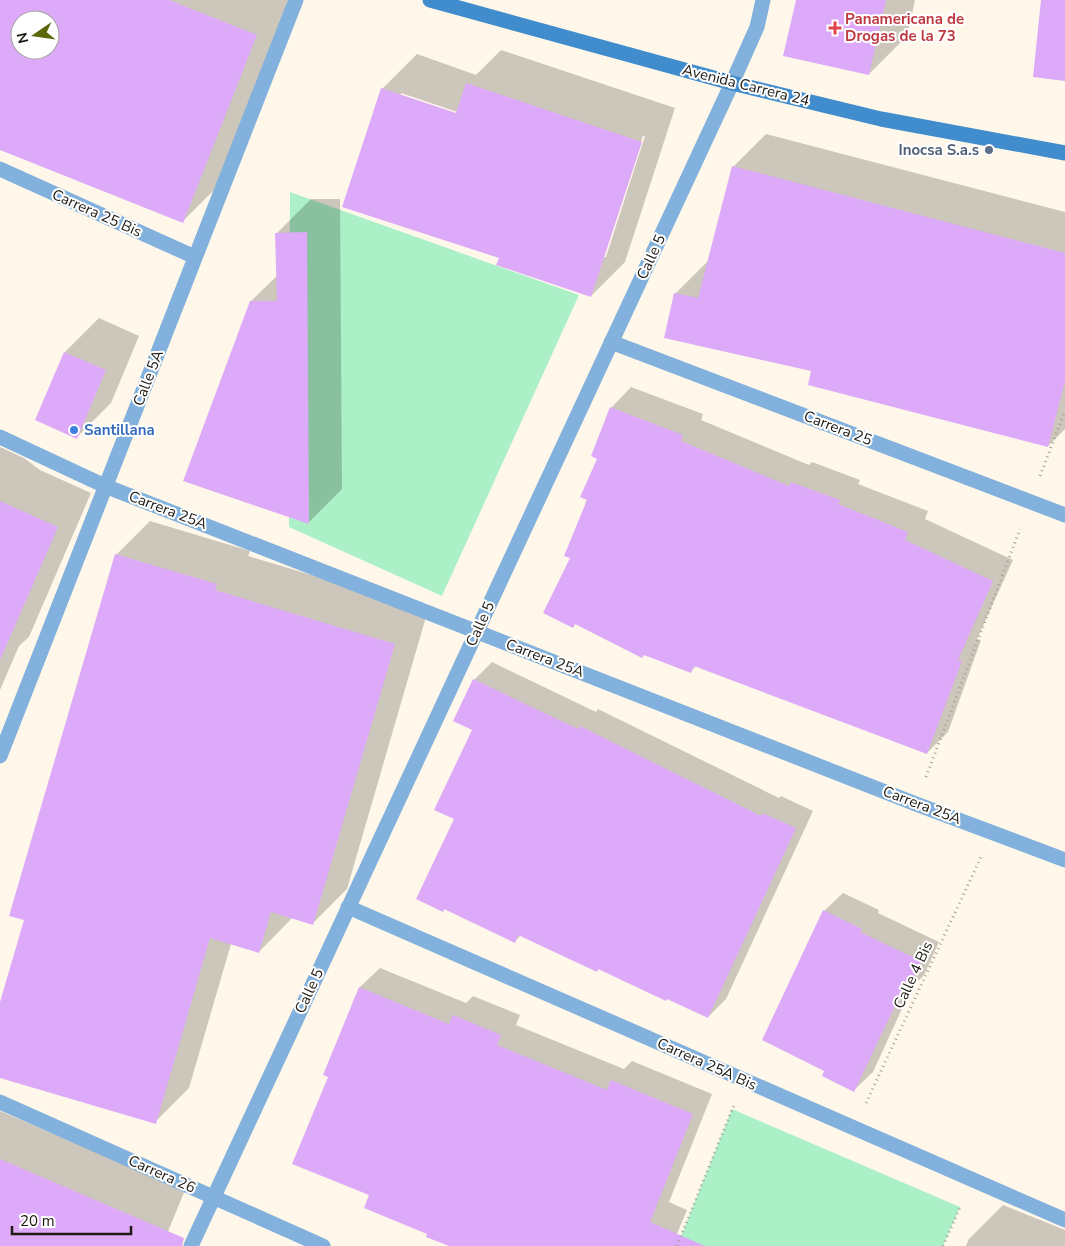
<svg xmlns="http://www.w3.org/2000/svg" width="1065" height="1246" font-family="'Nunito Sans',sans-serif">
	<rect width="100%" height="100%" fill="#fff8ea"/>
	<path fill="#acf0c8" d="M 290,192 L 579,295 L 442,596 L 289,527 Z
		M 732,1109 L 960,1207 L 943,1246 L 677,1246 Z"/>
	<path fill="#0003" fill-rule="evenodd" d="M 0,0 L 287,0 L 290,1 L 216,188 L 182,222 L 0,149 ZM 20,20 L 50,20 L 50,50 L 20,50 Z
		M 797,0 L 915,0 L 907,36 L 869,74 Z
		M 501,50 L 675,108 L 625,262 L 591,296 L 500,257 L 344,206 L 383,88 L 417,54 L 476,75 ZM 401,93 L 463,114 L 462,116 L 401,96 ZM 643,136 L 645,136 L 606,257 L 603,257 Z
		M 766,134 L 1065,212 L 1065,429 L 1048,446 L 813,370 L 675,294 L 708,261 L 733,167 Z
		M 311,199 L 340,199 L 342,489 L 308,523 L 251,301 L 278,275 L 277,233 Z
		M 99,318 L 139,336 L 111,403 L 77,437 L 36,420 L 65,352 Z
		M 631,387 L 703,414 L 701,420 L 809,465 L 812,462 L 860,480 L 858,484 L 928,511 L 925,519 L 1013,560 L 977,639 L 981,640 L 948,732 L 927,753 L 696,666 L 691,671 L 576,623 L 573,627 L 571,558 L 611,408 Z
		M 0,447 L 24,458 L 40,470 L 91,493 L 29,637 L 19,646 L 0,690 Z
		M 150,521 L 250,551 L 248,556 L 428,610 L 347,889 L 313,923 L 293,917 L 259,952 L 231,944 L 189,1088 L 155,1122 L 0,1076 L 0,1006 L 25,919 L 116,555 Z
		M 492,662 L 596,712 L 598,709 L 779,798 L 781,796 L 813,811 L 726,999 L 708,1017 L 599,968 L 597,971 L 521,935 L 515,941 L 445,908 L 443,911 L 455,818 L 473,730 L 474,680 Z
		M 843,893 L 879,910 L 878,913 L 939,942 L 924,975 L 912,987 L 873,1072 L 854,1090 L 826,1070 L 824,911 Z
		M 380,968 L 466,1003 L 473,996 L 520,1015 L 516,1025 L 624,1069 L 632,1061 L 712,1094 L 669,1202 L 687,1210 L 672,1246 L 452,1246 L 370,1195 L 330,1076 L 360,987 Z
		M 0,1111 L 185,1190 L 162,1246 L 0,1246 Z
		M 1003,1205 L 1065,1230 L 1065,1246 L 966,1246 L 969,1239 Z"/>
	<path fill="#ddaaf9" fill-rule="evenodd" d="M 0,0 L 169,0 L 257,35 L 183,223 L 0,150 ZM 20,20 L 50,20 L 50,50 L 20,50 Z
		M 796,0 L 886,0 L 869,75 L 783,56 Z
		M 1041,0 L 1065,0 L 1065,81 L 1033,77 Z
		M 466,83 L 642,142 L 591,297 L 496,265 L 499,258 L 342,207 L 381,88 L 456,113 Z
		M 732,166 L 1065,253 L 1065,381 L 1048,447 L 808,385 L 811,371 L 664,338 L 674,293 L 698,298 Z
		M 307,232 L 309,524 L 183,481 L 250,301 L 277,301 L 275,233 Z
		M 64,352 L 106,370 L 77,439 L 35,420 Z
		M 610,407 L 683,435 L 681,441 L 789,486 L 791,482 L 840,500 L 838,504 L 908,532 L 905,540 L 993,581 L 958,660 L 962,661 L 927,754 L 694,666 L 691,673 L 644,655 L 642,658 L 575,624 L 573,628 L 543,613 L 570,558 L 564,556 L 587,500 L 580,497 L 597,459 L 591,456 Z
		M 0,501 L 58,527 L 0,660 Z
		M 115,554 L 217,584 L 215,590 L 395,644 L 313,925 L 271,912 L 259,953 L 210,938 L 156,1124 L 0,1078 L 0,1002 L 24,920 L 9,916 Z
		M 473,679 L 578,729 L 580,726 L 761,816 L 762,813 L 796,828 L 708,1018 L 667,999 L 666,1001 L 598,969 L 597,972 L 518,935 L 515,943 L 444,909 L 443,912 L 416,899 L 454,819 L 434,810 L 472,730 L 453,721 Z
		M 823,910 L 862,929 L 860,932 L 921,961 L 906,995 L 901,993 L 854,1092 L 822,1076 L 824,1071 L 762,1040 Z
		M 359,987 L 449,1024 L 453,1015 L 501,1035 L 497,1045 L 607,1090 L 611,1080 L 693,1114 L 650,1222 L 705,1246 L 449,1246 L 426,1237 L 427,1234 L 364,1208 L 369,1195 L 292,1164 L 328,1077 L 323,1075 Z
		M 0,1159 L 184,1238 L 182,1246 L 0,1246 Z"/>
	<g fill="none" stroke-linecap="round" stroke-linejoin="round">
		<path stroke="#a6a196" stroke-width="3" stroke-dasharray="1 4" stroke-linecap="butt" d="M 1040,476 L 1065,411
			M 926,777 L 1020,529
			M 866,1103 L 981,857
			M 677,1246 L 734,1105
			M 943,1246 L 961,1205"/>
		<path stroke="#81b1dc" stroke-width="15" d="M 0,169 L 195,257
			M 611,342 L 1065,515
			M 0,437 L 105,486 L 916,804 L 1065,860
			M 0,756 L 296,0
			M 348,907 L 1065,1220
			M 0,1102 L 323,1246
			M 191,1246 L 732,83 L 757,27 L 763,0"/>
		<path stroke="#408ccc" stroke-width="15" d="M 430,0 L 732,83 L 881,119 L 1065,153"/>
	</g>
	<path fill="#e0444e" stroke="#fff" stroke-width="2" d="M832.5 20.5h5v5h5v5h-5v5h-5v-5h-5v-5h5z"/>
	<circle fill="#5c6f8a" stroke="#fff" stroke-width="2" cx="989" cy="150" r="5"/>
	<circle fill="#3f7fe0" stroke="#fff" stroke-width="2" cx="74" cy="430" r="5"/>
	<g text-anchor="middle" stroke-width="4" stroke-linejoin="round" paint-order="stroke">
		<g font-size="15" font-weight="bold" fill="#be3a42" stroke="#fff" text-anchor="start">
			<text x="845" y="24">Panamericana de<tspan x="845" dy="17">Drogas de la 73</tspan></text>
		</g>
		<g font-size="15" fill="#1d1a14" stroke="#fff">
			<text transform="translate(746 85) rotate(14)" y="5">Avenida Carrera 24</text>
			<text transform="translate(97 213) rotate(24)" y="5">Carrera 25 Bis</text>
			<text transform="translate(651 257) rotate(-65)" y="5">Calle 5</text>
			<text transform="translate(148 378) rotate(-69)" y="5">Calle 5A</text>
			<text transform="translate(838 428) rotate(21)" y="5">Carrera 25</text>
			<text transform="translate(168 510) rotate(21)" y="5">Carrera 25A</text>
			<text transform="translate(480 624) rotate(-65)" y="5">Calle 5</text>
			<text transform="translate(545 658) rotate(21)" y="5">Carrera 25A</text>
			<text transform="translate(922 805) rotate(21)" y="5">Carrera 25A</text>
			<text transform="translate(913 975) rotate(-65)" y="5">Calle 4 Bis</text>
			<text transform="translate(309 991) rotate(-65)" y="5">Calle 5</text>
			<text transform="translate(707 1064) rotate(24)" y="5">Carrera 25A Bis</text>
			<text transform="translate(162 1174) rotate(24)" y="5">Carrera 26</text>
		</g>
		<g font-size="15" font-weight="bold" fill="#4e5e75" stroke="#fff" text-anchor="end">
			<text x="979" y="155">Inocsa S.a.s</text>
		</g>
		<g font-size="15" font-weight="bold" fill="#366cbe" stroke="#fff" text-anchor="start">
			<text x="84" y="435">Santillana</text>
		</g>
	</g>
	<g transform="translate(35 35) rotate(257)"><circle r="24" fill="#ffffff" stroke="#a5a3a1"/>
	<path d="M0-4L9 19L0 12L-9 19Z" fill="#5c670b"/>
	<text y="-8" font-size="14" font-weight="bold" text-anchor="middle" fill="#1d1a14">N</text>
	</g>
	<path d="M12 1226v8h119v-8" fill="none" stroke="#1d1a14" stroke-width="2.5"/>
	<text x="20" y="1226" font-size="15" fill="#1d1a14" stroke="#ffffff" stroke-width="4" paint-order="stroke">20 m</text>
</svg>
